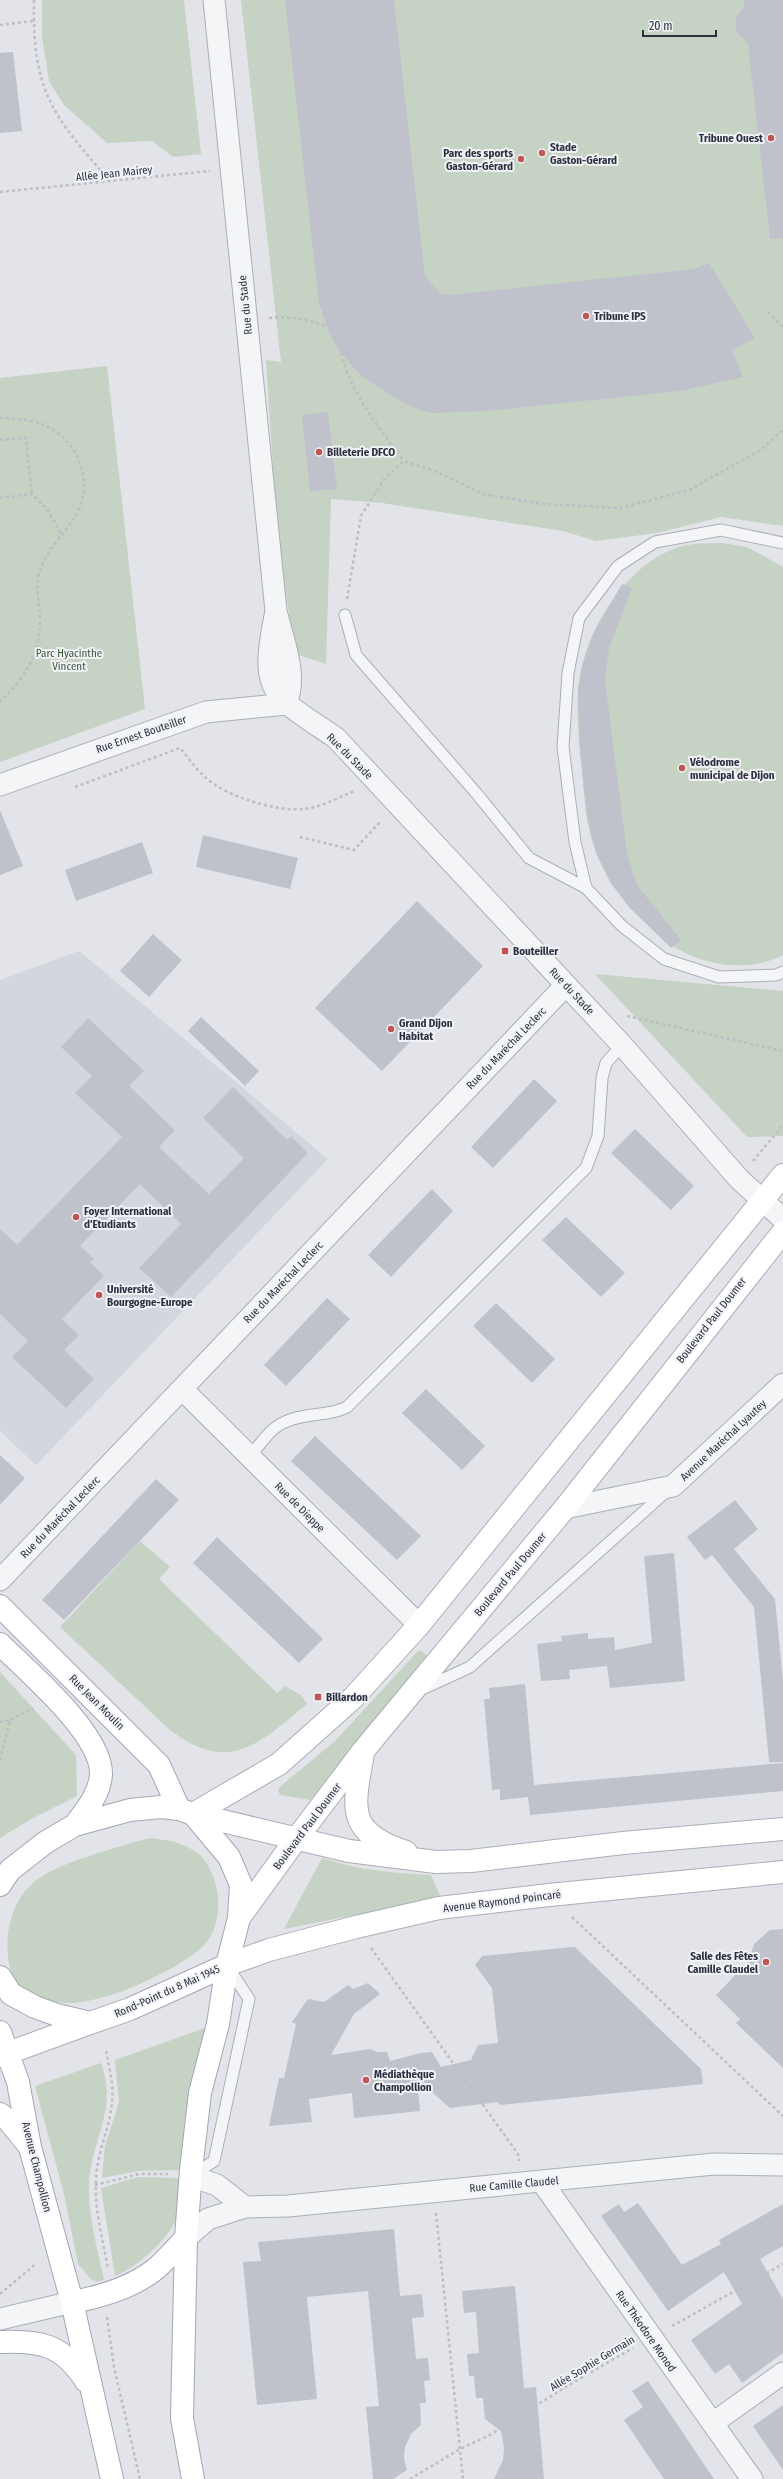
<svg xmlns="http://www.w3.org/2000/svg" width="783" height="2479" font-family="'Fira Sans Condensed',sans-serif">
	<rect width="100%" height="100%" fill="#e2e4e9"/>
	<path fill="#d4d6dd" d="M 79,951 L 328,1159 L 36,1465 L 0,1431 L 0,980 Z"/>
	<path fill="#c5d2c4" d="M 42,0 L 184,0 L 201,154 L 173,157 L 152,141 L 107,143 L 64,105 L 49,81 L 42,37 Z
		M 241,0 L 783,0 L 783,526 L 721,517 L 657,533 L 596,541 L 563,531 L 382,503 L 331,499 L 326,664 L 295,654 L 277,532 L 266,360 L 281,362 Z
		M 107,366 L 145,709 L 0,762 L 0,378 Z
		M 722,543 L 747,547 L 783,567 L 783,955 C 748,973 703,966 671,945 C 659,938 648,922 638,911 C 620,892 606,878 596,853 C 586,827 584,797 582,769 C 579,743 576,717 578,690 C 582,634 628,557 687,545 C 698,543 711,543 722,543 Z
		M 595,974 L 783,991 L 783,1136 L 747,1137 Z
		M 140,1541 L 170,1567 L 159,1579 L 277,1693 L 285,1686 L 301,1695 L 307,1704 C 259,1744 229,1775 170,1730 L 60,1627 Z
		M 419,1650 L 427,1655 L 310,1800 L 280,1795 L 278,1789 L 282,1785 L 335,1741 Z
		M 0,1672 L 76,1755 L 77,1796 L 31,1819 L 0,1838 Z
		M 149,1838 C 168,1840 183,1842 199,1854 C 203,1857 206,1862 208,1866 C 223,1891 223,1930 199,1950 C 171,1973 109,2001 73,2003 C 57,2004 25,1997 15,1983 C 0,1949 7,1901 38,1879 C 63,1861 119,1847 149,1838 Z
		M 322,1858 C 357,1870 393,1873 431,1875 L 441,1898 L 284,1929 Z
		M 205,2028 L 184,2128 L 179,2170 L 138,2171 L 102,2178 L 105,2146 L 119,2102 L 115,2060 Z
		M 101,2063 C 118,2109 92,2138 89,2183 C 88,2215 97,2248 104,2279 L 98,2282 L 91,2279 L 78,2264 L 65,2198 L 35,2086 Z
		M 138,2177 L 179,2178 C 179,2188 180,2199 179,2209 C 176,2234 138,2267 115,2276 L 101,2188 Z"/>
	<path fill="#c0c2cb" d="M 285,0 L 394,0 L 425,277 L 441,294 L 450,295 L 694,269 L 709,263 L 755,338 L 732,350 L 743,377 L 680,391 L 487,411 L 433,413 L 419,410 L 404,403 L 361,376 L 341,353 L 330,335 L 319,303 Z
		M 744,0 L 783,0 L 783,238 L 770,239 L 748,44 L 737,32 L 735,22 L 738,14 L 744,7 Z
		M 13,52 L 22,131 L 0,133 L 0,53 Z
		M 328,412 L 337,489 L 310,491 L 302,415 Z
		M 622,584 L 632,588 L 609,648 L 605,681 L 627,854 L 637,885 L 681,940 L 671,948 L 629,907 L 610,882 L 596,852 L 587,816 L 580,752 L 578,690 L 583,664 L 593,634 Z
		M 0,810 L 23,866 L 0,875 Z
		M 203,835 L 298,858 L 290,889 L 196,867 Z
		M 142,842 L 153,873 L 76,901 L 65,870 Z
		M 417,901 L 483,966 L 382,1071 L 315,1008 Z
		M 153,934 L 182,960 L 149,997 L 120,971 Z
		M 201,1017 L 259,1071 L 245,1086 L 188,1031 Z
		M 88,1018 L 144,1071 L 129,1086 L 175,1130 L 159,1147 L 209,1194 L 244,1158 L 203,1118 L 233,1087 L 287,1140 L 291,1136 L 308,1153 L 171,1297 L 139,1268 L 181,1224 L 140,1184 L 80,1246 L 94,1259 L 90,1262 L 104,1276 L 62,1319 L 79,1335 L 64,1350 L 94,1379 L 66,1408 L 12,1357 L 28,1341 L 0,1314 L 0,1229 L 17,1245 L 122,1137 L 75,1093 L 92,1076 L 61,1047 Z
		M 534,1079 L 557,1101 L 493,1168 L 471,1147 Z
		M 635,1129 L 694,1186 L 671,1210 L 611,1153 Z
		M 432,1189 L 453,1211 L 391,1277 L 368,1255 Z
		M 566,1217 L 625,1273 L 601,1297 L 542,1240 Z
		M 327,1298 L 350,1319 L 286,1386 L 264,1365 Z
		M 496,1303 L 555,1359 L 532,1383 L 473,1326 Z
		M 426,1389 L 485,1446 L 462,1470 L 402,1413 Z
		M 315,1436 L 421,1536 L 397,1560 L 291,1461 Z
		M 0,1455 L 25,1478 L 0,1505 Z
		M 156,1479 L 179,1500 L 64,1620 L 42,1600 Z
		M 735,1500 L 758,1529 L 734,1549 L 775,1599 L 783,1681 L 783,1762 L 769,1762 L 754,1607 L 712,1555 L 705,1560 L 687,1537 Z
		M 217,1537 L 323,1639 L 299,1663 L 193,1563 Z
		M 674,1553 L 685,1681 L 610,1688 L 607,1666 L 569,1670 L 570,1679 L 541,1681 L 537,1644 L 562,1641 L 561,1636 L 588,1633 L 588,1639 L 614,1637 L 615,1650 L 652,1643 L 644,1556 Z
		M 525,1684 L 534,1785 L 783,1763 L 783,1791 L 530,1815 L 528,1797 L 500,1800 L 500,1789 L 492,1790 L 484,1699 L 490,1699 L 489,1688 Z
		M 783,1929 L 783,2068 L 736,2023 L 740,2019 L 716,1995 L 748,1962 L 754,1944 L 770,1930 Z
		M 572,1947 L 575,1947 L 701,2069 L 703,2084 L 500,2105 L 498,2102 L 450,2108 L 417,2079 L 420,2111 L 354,2118 L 352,2093 L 309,2099 L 312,2122 L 269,2126 L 279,2078 L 284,2078 L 296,2024 L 292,2022 L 308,1999 L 324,2002 L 348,1985 L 353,1989 L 368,1983 L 380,1994 L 354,2014 L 331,2055 L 370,2049 L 377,2052 L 387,2052 L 390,2061 L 421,2053 L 432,2052 L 441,2067 L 471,2060 L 478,2045 L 498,2043 L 492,1988 L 475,1965 L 482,1956 Z
		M 638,2203 L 682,2265 L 721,2244 L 719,2240 L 783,2204 L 783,2246 L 760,2259 L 783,2299 L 783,2353 L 742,2383 L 729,2364 L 715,2374 L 691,2340 L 742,2304 L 724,2272 L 668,2311 L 601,2216 L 619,2204 L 624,2212 Z
		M 394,2229 L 400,2296 L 422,2294 L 424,2317 L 412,2318 L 416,2359 L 428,2358 L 430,2380 L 424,2381 L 426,2403 L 420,2403 L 421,2425 L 411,2434 L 405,2447 L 404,2458 L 407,2470 L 393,2479 L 373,2479 L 366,2407 L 379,2406 L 368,2291 L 307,2297 L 317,2399 L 257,2405 L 243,2262 L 261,2261 L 258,2242 Z
		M 515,2286 L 524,2388 L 536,2387 L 544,2479 L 494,2479 L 503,2460 L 504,2448 L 501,2431 L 485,2419 L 483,2398 L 476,2398 L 474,2376 L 469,2376 L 467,2354 L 479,2353 L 476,2312 L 464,2313 L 462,2291 Z
		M 648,2381 L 714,2479 L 664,2479 L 624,2420 L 643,2407 L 632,2391 Z
		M 783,2405 L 783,2470 L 753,2426 Z"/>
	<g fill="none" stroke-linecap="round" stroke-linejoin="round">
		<g stroke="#abaeb6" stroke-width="13">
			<path id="service" d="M 345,615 L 356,655 L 477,794 L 529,858 L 586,888 L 575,842 L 563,747 L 568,673 L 579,618 L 618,566 L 655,542 L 721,530 L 783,543
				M 586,888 L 622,926 L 664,959 L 719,977 L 776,975 L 783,972
				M 250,1456 C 260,1445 270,1428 285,1422 C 305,1412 328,1417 347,1407 L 586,1168 L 598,1136 L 602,1078 L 606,1063 L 622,1045
				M 420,1690 L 470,1667 L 668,1490
				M 191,2176 L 214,2161 L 249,1999 L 228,1967"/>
		</g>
		<g stroke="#abaeb6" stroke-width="23">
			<path id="minor" d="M 214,0 L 276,611 C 283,641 298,674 286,704
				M 276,611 C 259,694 270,693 336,738 L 622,1045 L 739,1179 L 783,1219
				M 0,785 L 206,712 L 286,704
				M 182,1389 L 419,1625
				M 565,1508 L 673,1486 L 783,1384
				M 0,1580 L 566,985
				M 191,2176 L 217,2185 L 245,2207
				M 542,2182 L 752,2479
				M 186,2238 L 208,2219 L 245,2207 L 288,2206 L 714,2164 L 783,2165
				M 0,2319 L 72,2302
				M 713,2423 L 783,2373"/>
		</g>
		<g stroke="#abaeb6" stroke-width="24">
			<path id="secondary" d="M 363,1753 C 354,1807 344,1832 406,1852
				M 193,1814 L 279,1764 L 353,1698 L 419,1625 L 783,1175
				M 193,1814 L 349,1851 L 436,1862 L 471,1861 L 623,1843 L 783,1829
				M 239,1918 L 297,1838 L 363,1751 L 565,1508 L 783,1232
				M 227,1965 L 269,1950 L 356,1927 L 439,1908 L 549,1895 L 783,1872
				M 0,2056 L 90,2023
				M 0,2114 L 8,2120 L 30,2147"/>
		</g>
		<g stroke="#a2a7b3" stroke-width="24">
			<path id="primary" d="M 0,1606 L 159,1765 L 179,1809
				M 0,1644 C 28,1672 102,1734 101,1774 C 100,1794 86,1810 75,1825
				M 0,1885 L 10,1870 L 46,1842 L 75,1825 L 130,1810 L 161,1807 L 179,1809 L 193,1814 L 229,1857 L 241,1885 L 239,1918 L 227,1965 L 218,2024 L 200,2093 L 191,2170 L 186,2238 L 182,2418 L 193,2479
				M 0,1977 L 11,1994 L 35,2007 L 57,2015 L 90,2023 L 130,2009 L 227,1965
				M 0,2032 L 18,2082 L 30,2147 L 72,2302 L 112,2479
				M 72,2302 C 100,2297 130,2288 153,2271 C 165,2262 175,2249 186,2238
				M 0,2342 C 41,2340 63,2345 86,2381"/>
		</g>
		<path stroke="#bcbec3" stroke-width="2.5" stroke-dasharray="3 3" stroke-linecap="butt" d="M 34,0 C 32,91 52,115 110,181
			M 0,25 L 33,21
			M 0,192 L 210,171
			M 768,312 L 783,327
			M 269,318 C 290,316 307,318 327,327
			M 341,353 C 351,394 379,428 404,461
			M 0,418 C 13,419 29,419 42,424 C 72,436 90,469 82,501 C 75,527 46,545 39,574 C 35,589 40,603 40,619 C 41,652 24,680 0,701
			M 0,440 L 26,438 L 32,494
			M 0,498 L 32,494 L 47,509 L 61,533
			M 347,599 L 361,516 L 385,478 L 404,461 L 435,471 L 483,494 L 544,504 L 620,508 L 689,490 L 761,450 L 783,430
			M 75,787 L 180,748 C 188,757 195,768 204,776 C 224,796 276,812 304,809 C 321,807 338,798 354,791
			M 300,837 L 354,850 L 381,821
			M 627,1016 L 783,1051
			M 753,1161 L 783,1125
			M 0,1722 L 10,1720
			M 0,1760 L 10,1720 L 33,1708
			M 572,1917 L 783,2116
			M 371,1948 L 518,2154 L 519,2161
			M 106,2051 C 109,2067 114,2085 112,2102 C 110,2128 97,2152 96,2179 C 94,2210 103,2239 108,2269
			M 95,2185 L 139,2174 L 168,2174
			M 436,2213 L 463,2479
			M 0,2294 L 37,2263
			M 107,2317 L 114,2367 L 140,2479
			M 672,2326 L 783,2264
			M 410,2479 L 460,2449 L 490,2435 L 567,2386 L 633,2348"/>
		<use href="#service" stroke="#f4f5f7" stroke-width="11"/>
		<use href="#minor" stroke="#f4f5f7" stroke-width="21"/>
		<use href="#secondary" stroke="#fff" stroke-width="22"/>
		<use href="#primary" stroke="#fff" stroke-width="22"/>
	</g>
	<g fill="#c05555" stroke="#f1f3f6" stroke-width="1.5">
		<circle cx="771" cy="138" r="4"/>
		<circle cx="542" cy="153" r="4"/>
		<circle cx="521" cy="159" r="4"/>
		<circle cx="586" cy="316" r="4"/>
		<circle cx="319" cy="452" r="4"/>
		<circle cx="682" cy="768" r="4"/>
		<rect x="501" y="947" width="8" height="8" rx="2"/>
		<circle cx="391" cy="1029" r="4"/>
		<circle cx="76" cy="1217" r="4"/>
		<circle cx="99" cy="1295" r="4"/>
		<rect x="314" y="1693" width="8" height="8" rx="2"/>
		<circle cx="766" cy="1962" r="4"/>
		<circle cx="366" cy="2080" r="4"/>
	</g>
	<g text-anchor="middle" stroke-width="4" stroke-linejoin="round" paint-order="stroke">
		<g font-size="11" font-weight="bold" fill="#2c303f" stroke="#f1f3f6" text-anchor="start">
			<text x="763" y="142" text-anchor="end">Tribune Ouest</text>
			<text x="550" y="151">Stade<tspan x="550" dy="13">Gaston-Gérard</tspan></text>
			<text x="513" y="157" text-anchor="end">Parc des sports<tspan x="513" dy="13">Gaston-Gérard</tspan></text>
			<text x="594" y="320">Tribune IPS</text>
			<text x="327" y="456">Billeterie DFCO</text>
			<text x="690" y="766">Vélodrome<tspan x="690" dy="13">municipal de Dijon</tspan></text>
			<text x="513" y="955">Bouteiller</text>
			<text x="399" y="1027">Grand Dijon<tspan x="399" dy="13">Habitat</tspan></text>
			<text x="84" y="1215">Foyer International<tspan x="84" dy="13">d'Etudiants</tspan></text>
			<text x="107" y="1293">Université<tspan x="107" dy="13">Bourgogne-Europe</tspan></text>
			<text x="326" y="1701">Billardon</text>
			<text x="758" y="1960" text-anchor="end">Salle des Fêtes<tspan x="758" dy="13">Camille Claudel</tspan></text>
			<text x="374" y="2078">Médiathèque<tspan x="374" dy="13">Champollion</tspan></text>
		</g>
		<g font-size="11" fill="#2c303f" stroke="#f1f3f6">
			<text transform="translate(114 173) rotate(-6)" y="4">Allée Jean Mairey</text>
			<text transform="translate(245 305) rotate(-96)" y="4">Rue du Stade</text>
			<text transform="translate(141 734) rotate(-19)" y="4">Rue Ernest Bouteiller</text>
			<text transform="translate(350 756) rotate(45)" y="4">Rue du Stade</text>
			<text transform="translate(572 991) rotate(47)" y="4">Rue du Stade</text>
			<text transform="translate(506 1048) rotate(-46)" y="4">Rue du Maréchal Leclerc</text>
			<text transform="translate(283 1282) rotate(-46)" y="4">Rue du Maréchal Leclerc</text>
			<text transform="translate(711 1320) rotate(-52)" y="4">Boulevard Paul Doumer</text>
			<text transform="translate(723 1440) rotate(-43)" y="4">Avenue Maréchal Lyautey</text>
			<text transform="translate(300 1507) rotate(45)" y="4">Rue de Dieppe</text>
			<text transform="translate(60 1517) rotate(-46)" y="4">Rue du Maréchal Leclerc</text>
			<text transform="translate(510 1574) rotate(-50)" y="4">Boulevard Paul Doumer</text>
			<text transform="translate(97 1702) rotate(45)" y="4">Rue Jean Moulin</text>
			<text transform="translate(307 1826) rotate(-53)" y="4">Boulevard Paul Doumer</text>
			<text transform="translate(502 1901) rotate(-7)" y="4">Avenue Raymond Poincaré</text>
			<text transform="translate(167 1991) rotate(-24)" y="4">Rond-Point du 8 Mai 1945</text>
			<text transform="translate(37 2167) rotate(76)" y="4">Avenue Champollion</text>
			<text transform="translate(514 2184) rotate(-5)" y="4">Rue Camille Claudel</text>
			<text transform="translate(646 2331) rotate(55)" y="4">Rue Théodore Monod</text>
			<text transform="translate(592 2363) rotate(-31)" y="4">Allée Sophie Germain</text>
		</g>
		<g font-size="11" fill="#3c593b" stroke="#f1f3f6">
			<text x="69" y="657">Parc Hyacinthe<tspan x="69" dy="13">Vincent</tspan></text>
		</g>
	</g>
	<path d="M643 30v6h73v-6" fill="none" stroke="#2c303f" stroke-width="2"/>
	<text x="649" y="30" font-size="12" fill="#2c303f" stroke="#f1f3f6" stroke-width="3" paint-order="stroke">20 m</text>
</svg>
